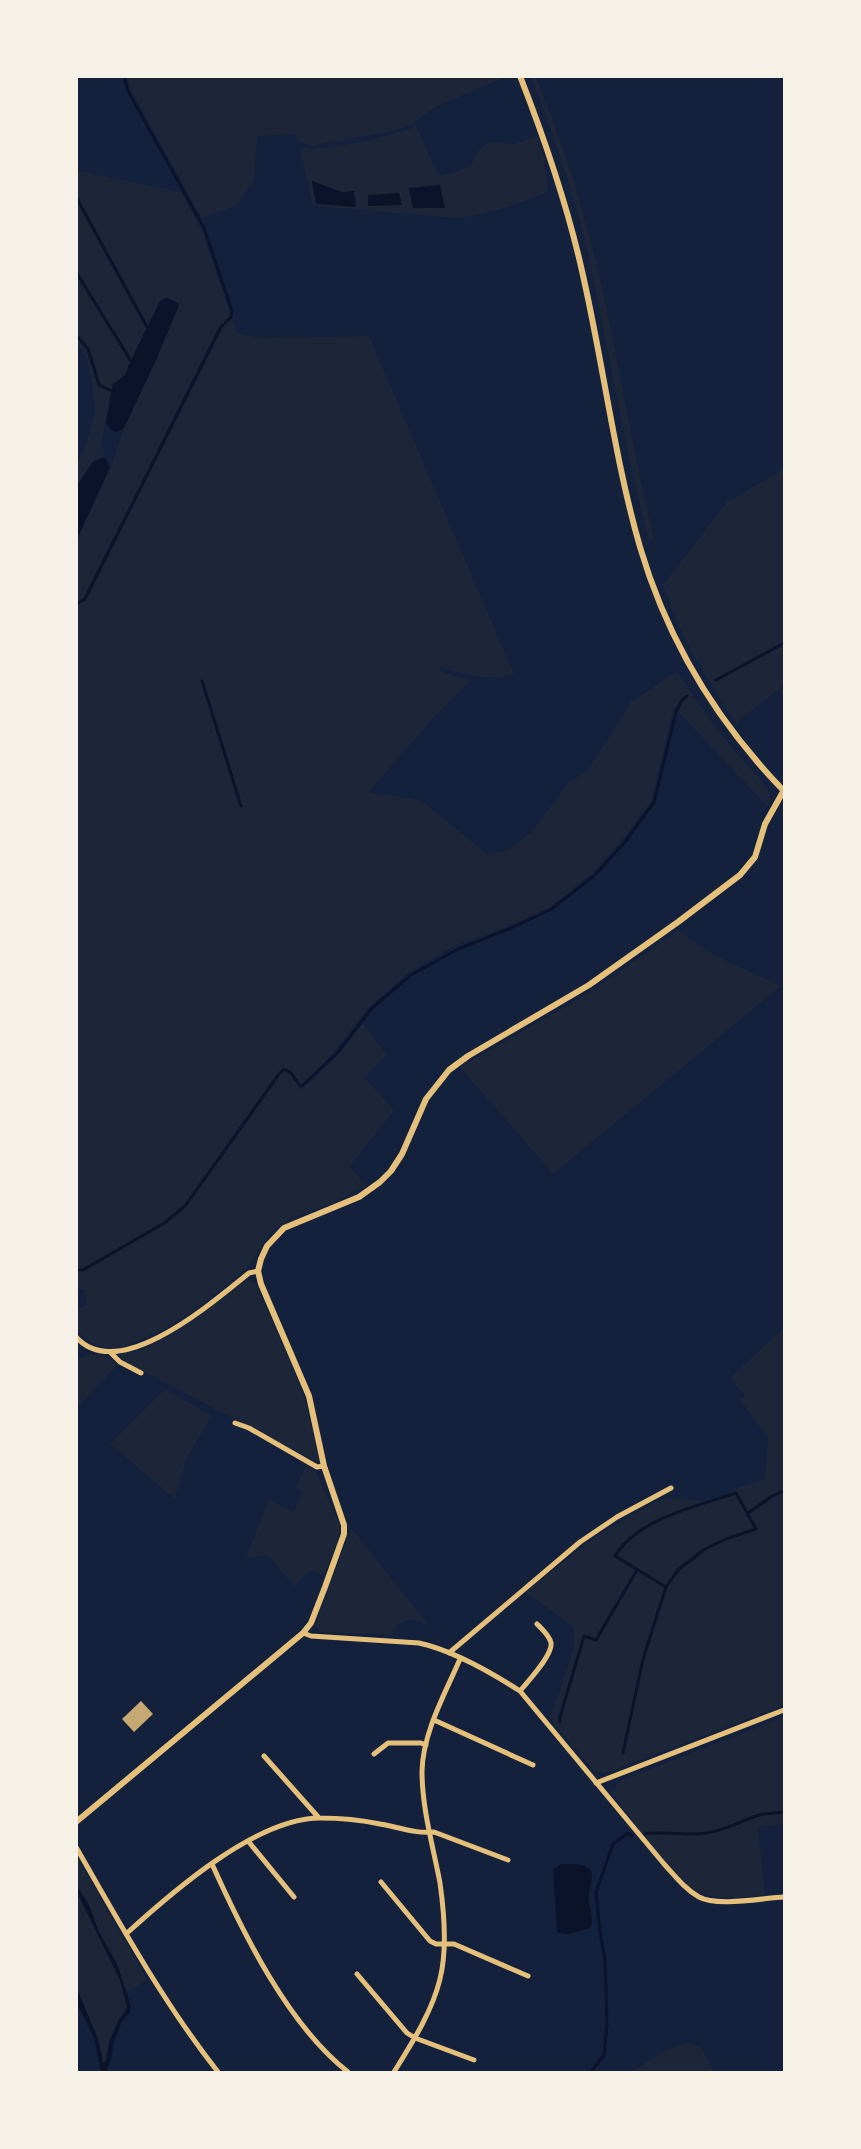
<svg xmlns="http://www.w3.org/2000/svg" width="861" height="2149" font-family="Karla,sans-serif">
	<rect width="100%" height="100%" fill="#14213d"/>
	<path fill="#1d2539" d="M 503,77 L 503,78 L 437,106 L 408,126 L 395,130 L 312,146 L 298,141 L 296,134 L 257,136 L 254,181 L 236,206 L 202,218 L 131,90 L 127,77 Z
		M 531,77 L 536,77 C 561,139 582,202 597,267 C 619,357 632,449 654,539 L 649,540 C 625,452 611,362 592,272 C 578,205 556,140 531,77 Z
		M 416,126 L 439,176 L 454,173 L 471,165 L 477,152 L 488,143 L 494,142 L 515,144 L 537,136 L 544,159 L 548,192 C 517,204 489,215 455,218 L 313,206 L 300,148 C 320,152 398,136 416,126 Z
		M 77,171 L 181,192 L 202,231 L 237,333 L 261,338 L 369,336 L 514,674 C 486,682 467,674 440,667 L 440,671 L 471,681 L 433,718 L 369,792 L 422,801 L 487,854 L 505,851 L 531,833 L 568,783 L 588,770 L 631,702 L 677,671 C 696,700 715,728 737,754 C 749,768 764,779 770,797 L 768,807 L 674,707 L 651,802 L 622,840 L 591,874 L 550,907 L 508,926 L 456,945 L 409,972 L 370,1006 L 305,1087 L 341,1052 L 363,1023 L 386,1055 L 364,1077 L 394,1110 L 350,1166 L 365,1186 L 334,1203 L 291,1218 L 272,1231 L 248,1267 L 195,1310 L 165,1329 L 123,1347 L 110,1348 L 91,1343 L 76,1331 L 77,1310 L 87,1305 L 84,1289 L 76,1289 L 76,603 L 82,601 L 77,601 L 77,541 L 111,467 L 124,428 L 156,360 L 179,305 L 123,377 L 113,384 L 101,443 L 104,455 L 93,461 L 77,484 L 77,463 L 87,442 L 95,411 L 91,376 L 85,353 L 77,344 Z
		M 784,469 L 784,685 L 736,723 C 707,681 680,635 663,585 L 727,502 Z
		M 678,930 L 716,956 L 781,986 L 553,1174 L 460,1067 L 589,993 Z
		M 245,1280 L 255,1283 L 303,1392 L 319,1460 L 316,1462 L 124,1361 L 120,1357 L 123,1354 L 143,1349 L 168,1336 L 200,1315 Z
		M 784,1328 L 784,1705 L 609,1772 L 595,1772 L 550,1719 L 574,1649 L 574,1627 L 525,1592 L 592,1539 L 647,1506 L 667,1497 L 702,1501 L 736,1493 L 734,1489 L 765,1479 L 768,1438 L 740,1400 L 745,1395 L 730,1378 Z
		M 88,1353 L 109,1358 L 118,1364 L 77,1408 L 77,1359 L 85,1357 Z
		M 165,1389 L 212,1416 L 186,1459 L 175,1499 L 110,1444 Z
		M 307,1465 L 316,1472 L 340,1526 L 339,1538 L 324,1576 L 311,1570 L 294,1586 L 267,1554 L 246,1558 L 269,1499 L 293,1512 L 303,1493 L 296,1487 Z
		M 351,1528 L 428,1625 L 411,1619 L 396,1625 L 392,1635 L 319,1632 L 315,1626 Z
		M 784,1717 L 784,1824 L 758,1827 L 765,1895 C 744,1897 722,1900 701,1893 C 680,1887 629,1815 613,1794 L 617,1783 L 622,1780 Z
		M 76,1855 L 147,1980 L 127,1992 L 117,1964 L 99,1932 L 89,1905 L 77,1886 Z
		M 77,1892 L 120,1980 L 126,2002 L 127,2008 L 111,2036 L 106,2060 L 103,2063 L 98,2039 L 77,1989 Z
		M 687,2043 C 704,2042 707,2060 713,2072 L 631,2072 L 668,2049 Z"/>
	<path fill="#0b132b" d="M 312,181 L 342,192 L 354,191 L 356,207 L 316,204 Z
		M 440,185 L 445,208 L 413,208 L 409,188 Z
		M 399,193 L 402,205 L 368,206 L 368,195 Z
		M 166,298 L 175,301 L 179,305 L 156,360 L 124,428 L 117,432 L 111,430 L 106,422 L 113,384 C 120,379 128,375 128,366 L 160,301 Z
		M 105,457 L 110,467 L 77,539 L 77,486 L 93,462 Z
		M 560,1864 C 569,1864 592,1862 592,1875 C 592,1881 590,1887 589,1894 C 588,1906 594,1915 591,1927 C 581,1931 567,1937 557,1932 L 553,1870 Z
		M 77,1886 L 89,1905 L 99,1932 L 117,1964 L 131,2006 L 130,2012 L 121,2023 L 118,2033 L 114,2039 L 112,2055 L 106,2072 L 101,2072 L 94,2038 L 77,2004 L 77,1989 L 98,2039 L 103,2063 L 106,2060 L 109,2043 L 118,2021 L 127,2008 L 126,2002 L 120,1980 L 77,1892 Z"/>
	<g fill="none" stroke-linecap="round" stroke-linejoin="round">
		<path stroke="#0b132b" stroke-width="3" d="M 76,197 L 147,327
			M 76,272 L 131,361
			M 76,335 L 88,349 L 99,385 L 112,391
			M 76,604 L 85,599 L 221,327 L 231,317 L 232,311 L 204,228 L 128,91 L 124,76
			M 716,680 L 784,643
			M 202,681 L 241,806
			M 76,1270 L 83,1270 L 166,1222 L 185,1206 L 279,1074 L 284,1069 L 291,1073 L 301,1087 L 338,1052 L 372,1008 L 411,975 L 458,949 L 511,928 L 550,910 L 594,876 L 625,842 L 654,802 L 676,712 L 682,700 L 687,696
			M 748,1513 C 760,1506 771,1494 784,1491
			M 560,1722 L 560,1717 L 584,1636 L 596,1640 L 637,1570
			M 623,1753 L 643,1659 L 666,1587 L 678,1570 L 705,1549 L 726,1539 L 756,1529 L 736,1493 C 697,1506 637,1519 615,1556 L 666,1587
			M 644,1834 C 665,1831 686,1836 706,1833 C 725,1830 739,1822 756,1816 C 765,1813 775,1813 784,1812
			M 591,2072 L 604,2055 L 607,2024 L 605,1961 L 600,1932 L 596,1892 L 613,1844 L 628,1833 L 632,1836"/>
	</g>
	<path fill="#c6a872" d="M 141,1701 L 153,1714 L 134,1732 L 122,1719 Z"/>
	<g fill="none" stroke-linecap="round" stroke-linejoin="round">
		<path stroke="#e5c07b" stroke-width="5" d="M 76,1337 C 119,1385 214,1301 249,1273 L 258,1271
			M 111,1353 L 120,1362 L 141,1373
			M 235,1423 L 249,1428 L 317,1467 L 324,1466
			M 303,1633 L 311,1636 L 419,1643 C 451,1650 492,1673 520,1691 L 664,1864 C 675,1876 685,1889 699,1897 C 717,1907 763,1898 784,1897
			M 449,1653 L 580,1542 L 617,1517 L 671,1488
			M 520,1691 C 528,1681 553,1655 551,1643 C 550,1636 542,1629 537,1624
			M 434,1720 L 533,1765
			M 374,1754 L 388,1743 L 421,1743 L 426,1745
			M 264,1756 L 319,1818
			M 596,1783 L 784,1710
			M 248,1841 L 294,1897
			M 76,1847 C 120,1924 163,2002 218,2072
			M 212,1864 C 243,1933 288,2025 348,2072
			M 381,1882 L 430,1941 L 436,1944 L 454,1944 L 528,1976
			M 126,1934 C 171,1893 256,1818 320,1818 C 340,1818 361,1820 380,1824 C 398,1827 415,1834 434,1832 L 508,1860
			M 357,1974 L 407,2033 L 415,2038 L 474,2060
			M 394,2072 C 412,2043 432,2012 440,1979 C 447,1951 444,1911 440,1883 C 433,1846 422,1809 422,1771 C 423,1732 445,1694 460,1659"/>
		<path stroke="#e5c07b" stroke-width="6" d="M 520,76 C 545,140 567,204 582,271 C 603,362 614,457 640,547 C 667,639 717,722 784,791
			M 76,1822 L 303,1633 L 311,1623 L 325,1587 L 344,1534 L 344,1525 L 324,1466 L 309,1396 L 261,1284 L 258,1271 L 261,1259 L 267,1246 L 284,1228 L 359,1197 L 380,1182 L 391,1171 L 402,1154 L 426,1099 L 449,1070 L 468,1056 L 589,985 L 678,922 L 740,875 L 755,857 L 765,824 L 784,790"/>
	</g>
	<rect width="861" height="2149" fill="none" stroke="#f6f1e7" stroke-width="156"/>
</svg>
